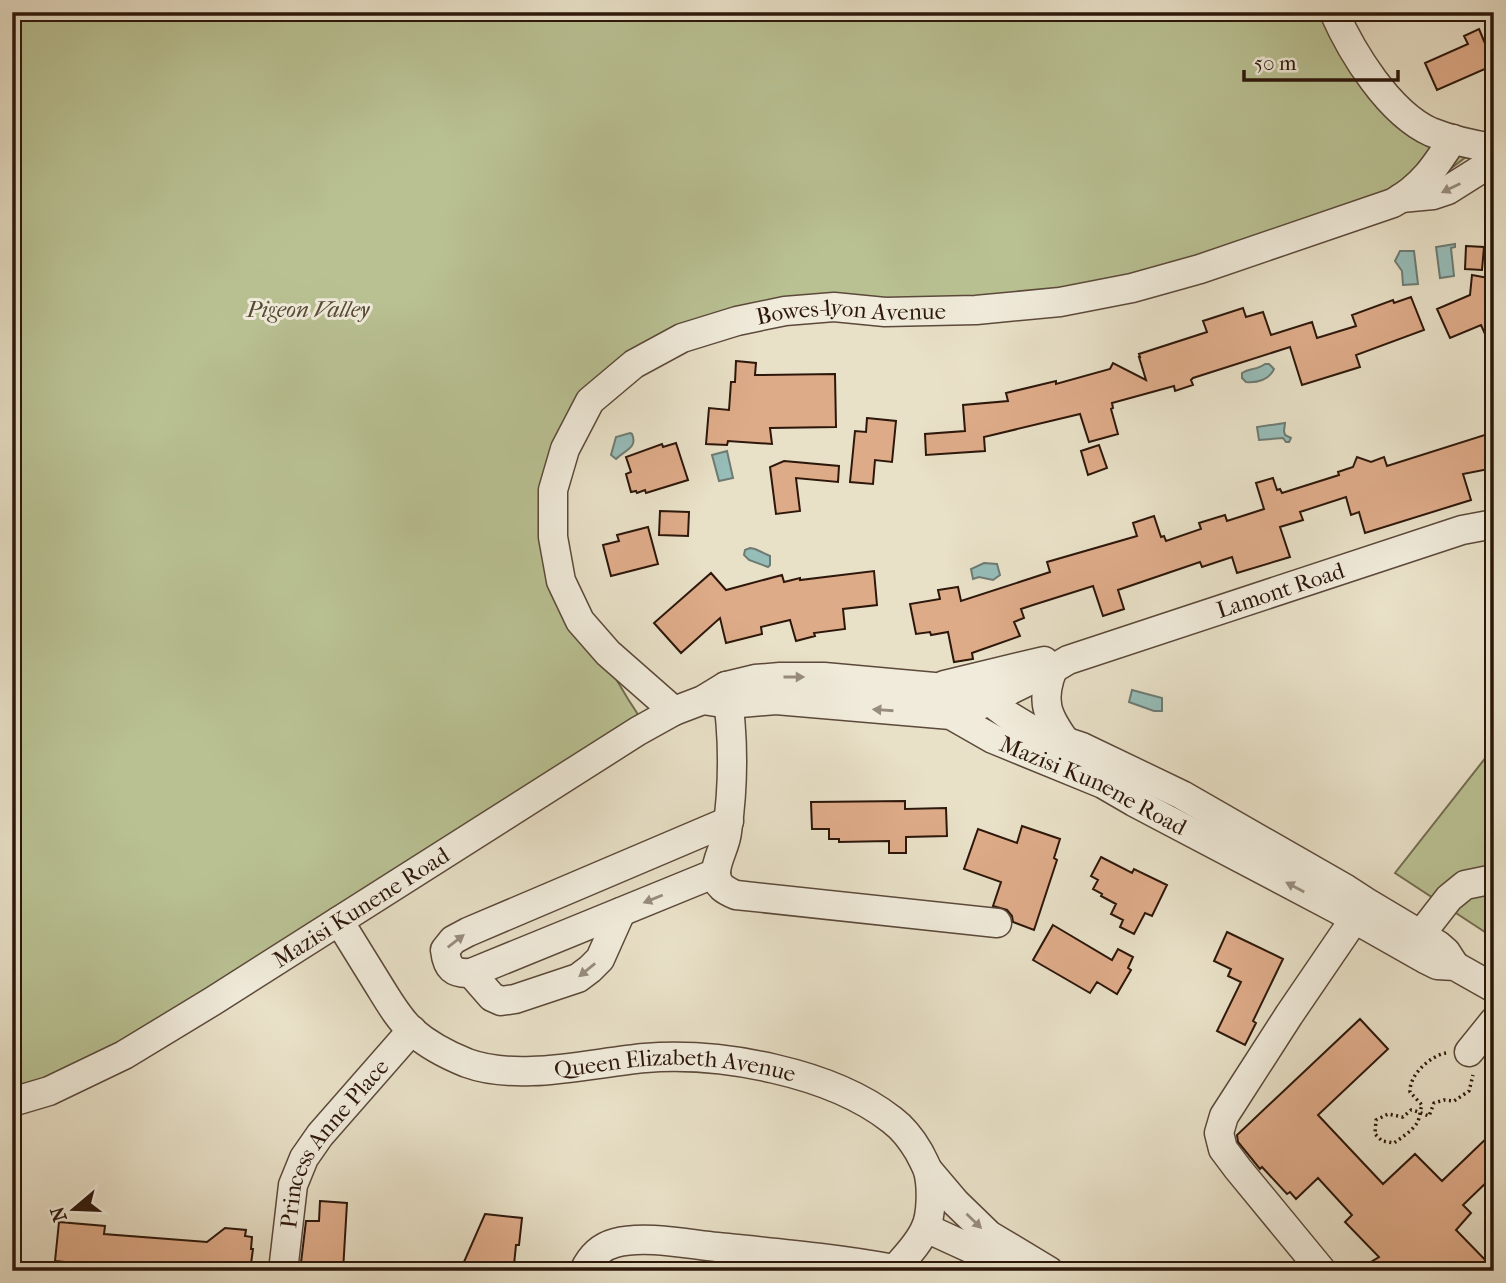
<svg xmlns="http://www.w3.org/2000/svg" width="1506" height="1283" font-family="'IM FELL French Canon',serif">
	<rect width="100%" height="100%" fill="#e8e0c7"/>
	<filter id="stains"><feTurbulence type="fractalNoise" baseFrequency=".00286" numOctaves="4"/><feColorMatrix values="0 0 0 0 .2 0 0 0 0 .09 0 0 0 0 .02 0 0 0 .5 -.17"/></filter>
	<radialGradient id="worn" r=".72"><stop offset=".6" stop-color="#630" stop-opacity="0"/><stop offset="1" stop-color="#630" stop-opacity=".3"/></radialGradient>
	<path fill="#b9c193" stroke="#736c4f" stroke-width="2" d="M 12,12 L 1337,12 L 1370,78 L 1474,151 L 1406,202 L 1186,276 L 719,329 L 616,383 L 567,453 L 558,537 L 594,642 L 628,699 L 648,730 L 61,1093 L 12,1091 Z
		M 1494,747 L 1494,938 L 1395,873 Z"/>
	<path fill="#97bdb9" stroke="#6d7b73" stroke-width="2" d="M 1455,244 L 1455,247 L 1451,248 L 1454,276 L 1440,278 L 1436,247 Z
		M 1400,251 L 1414,251 L 1418,284 L 1403,285 L 1402,271 L 1395,261 Z
		M 1265,364 L 1269,364 L 1274,369 C 1269,380 1257,383 1246,382 L 1242,378 L 1242,373 C 1250,368 1257,370 1265,364 Z
		M 1285,423 L 1284,431 L 1285,435 L 1291,438 L 1289,442 L 1286,442 L 1283,438 L 1259,440 L 1257,427 Z
		M 630,433 L 632,434 C 638,448 625,450 616,459 L 611,455 L 616,437 Z
		M 727,451 L 733,478 L 719,481 L 712,455 Z
		M 750,548 L 755,549 L 770,556 L 770,565 L 768,567 L 749,560 L 744,555 L 745,550 Z
		M 984,563 L 997,564 L 1000,575 L 993,580 L 979,577 L 973,579 L 971,569 Z
		M 1132,690 L 1162,698 L 1162,711 L 1154,711 L 1129,702 Z"/>
	<path fill="#deab89" stroke="#2d170b" stroke-width="2" d="M 1479,29 L 1494,65 L 1437,90 L 1425,63 L 1468,44 L 1464,36 Z
		M 1466,246 L 1484,247 L 1482,270 L 1465,269 Z
		M 1472,275 L 1494,279 L 1492,300 L 1494,305 L 1494,354 L 1481,325 L 1450,338 L 1437,309 L 1470,295 Z
		M 1411,297 L 1424,330 L 1356,355 L 1360,367 L 1302,385 L 1290,347 L 1193,378 L 1191,380 L 1193,385 L 1175,391 L 1174,386 L 1112,403 L 1113,408 L 1111,409 L 1118,434 L 1089,442 L 1080,414 L 984,437 L 985,451 L 926,455 L 925,434 L 965,431 L 963,405 L 1008,401 L 1006,393 L 1056,381 L 1056,384 L 1110,369 L 1113,363 L 1146,380 L 1139,357 L 1140,357 L 1139,354 L 1207,332 L 1203,321 L 1243,308 L 1246,317 L 1263,312 L 1271,335 L 1312,322 L 1317,338 L 1356,326 L 1352,315 L 1393,300 L 1394,303 Z
		M 736,361 L 756,363 L 755,375 L 835,374 L 836,427 L 770,428 L 772,444 L 728,441 L 727,445 L 706,444 L 709,408 L 729,410 L 731,382 L 735,382 Z
		M 867,418 L 896,421 L 892,462 L 875,460 L 873,484 L 850,482 L 855,431 L 866,432 Z
		M 1494,432 L 1494,468 L 1463,474 L 1471,500 L 1365,533 L 1359,512 L 1351,515 L 1346,497 L 1300,512 L 1303,520 L 1280,527 L 1290,557 L 1237,573 L 1232,557 L 1202,567 L 1200,562 L 1118,590 L 1124,609 L 1103,616 L 1093,586 L 1033,605 L 1021,609 L 1024,618 L 1014,622 L 1020,636 L 972,653 L 973,659 L 954,662 L 948,632 L 931,635 L 930,632 L 916,634 L 910,604 L 940,599 L 938,590 L 958,587 L 961,601 L 1050,572 L 1047,562 L 1137,536 L 1133,523 L 1154,516 L 1161,537 L 1164,536 L 1166,541 L 1201,529 L 1199,523 L 1225,515 L 1227,521 L 1264,509 L 1256,483 L 1273,478 L 1277,490 L 1280,489 L 1282,493 L 1339,475 L 1338,472 L 1353,467 L 1357,457 L 1371,462 L 1384,457 L 1387,466 Z
		M 676,443 L 688,480 L 646,493 L 645,490 L 637,493 L 636,491 L 631,492 L 626,474 L 631,472 L 626,457 L 662,444 L 663,447 Z
		M 1099,445 L 1107,468 L 1088,475 L 1081,451 Z
		M 784,461 L 839,466 L 838,482 L 796,478 L 800,511 L 776,514 L 770,467 Z
		M 660,511 L 689,512 L 688,536 L 659,535 Z
		M 648,527 L 658,564 L 611,576 L 603,545 L 619,541 L 617,535 Z
		M 874,571 L 877,605 L 843,609 L 845,629 L 814,633 L 815,636 L 796,641 L 790,620 L 761,627 L 762,634 L 726,643 L 720,618 L 681,653 L 654,623 L 711,573 L 726,590 L 782,575 L 784,582 L 800,578 L 800,580 Z
		M 905,801 L 905,809 L 946,808 L 947,836 L 906,837 L 906,853 L 889,853 L 889,841 L 839,842 L 839,839 L 829,839 L 829,829 L 812,829 L 811,802 Z
		M 1022,826 L 1060,839 L 1054,858 L 1057,860 L 1034,930 L 1013,922 L 1012,916 L 1007,910 L 993,906 L 1001,882 L 964,869 L 978,829 L 1017,843 Z
		M 1101,857 L 1132,873 L 1134,869 L 1167,885 L 1152,916 L 1145,913 L 1134,934 L 1120,927 L 1123,920 L 1111,914 L 1116,904 L 1101,896 L 1102,894 L 1093,889 L 1098,880 L 1091,876 Z
		M 1053,925 L 1112,960 L 1118,949 L 1133,957 L 1128,968 L 1131,970 L 1117,994 L 1097,982 L 1090,993 L 1033,960 Z
		M 1227,932 L 1283,959 L 1253,1021 L 1256,1023 L 1245,1045 L 1217,1031 L 1241,982 L 1228,976 L 1231,969 L 1214,961 Z
		M 1360,1019 L 1388,1049 L 1318,1115 L 1383,1184 L 1415,1154 L 1442,1181 L 1494,1131 L 1494,1175 L 1463,1205 L 1471,1213 L 1456,1230 L 1494,1269 L 1494,1271 L 1356,1271 L 1379,1257 L 1345,1222 L 1352,1215 L 1318,1178 L 1296,1199 L 1290,1192 L 1287,1194 L 1262,1167 L 1260,1169 L 1238,1142 L 1237,1135 Z
		M 320,1201 L 347,1203 L 343,1271 L 300,1271 L 306,1221 L 319,1221 Z
		M 485,1214 L 522,1218 L 519,1245 L 516,1245 L 514,1265 L 488,1263 L 484,1271 L 460,1271 Z
		M 59,1222 L 105,1226 L 104,1234 L 207,1242 L 225,1228 L 246,1230 L 245,1236 L 252,1237 L 251,1249 L 253,1249 L 250,1271 L 94,1271 L 95,1265 L 55,1261 Z"/>
	<g fill="none" stroke-linecap="round" stroke-linejoin="round">
		<g stroke="#5c493a" stroke-width="31">
			<g id="minor">
				<path d="M 1334,12 C 1352,53 1389,113 1431,132 C 1451,140 1473,145 1494,148"/>
				<path d="M 1401,198 L 1433,195 L 1448,190 L 1494,161"/>
				<path d="M 1053,669 C 1040,701 1047,716 1066,742"/>
				<path d="M 944,685 L 1044,661"/>
				<path d="M 726,686 C 734,735 734,782 727,832 C 726,845 716,860 716,873 C 716,886 726,891 736,895 L 997,923"/>
				<path id="s1" d="M 703,700 L 729,704 L 776,700 L 951,715 L 993,739 L 1103,784 L 1134,802 L 1337,909 L 1427,960 L 1437,965 L 1455,966 L 1494,988"/>
				<path id="s2" d="M 976,707 L 1053,669 L 1068,660 L 1462,530 L 1494,524"/>
				<path id="s3" d="M 674,711 L 608,653 L 580,621 L 561,581 L 553,537 L 553,490 L 565,449 L 590,401 L 634,364 L 682,338 L 737,321 L 785,311 L 834,307 L 885,312 L 976,310 L 1060,302 L 1132,288 L 1200,269 L 1393,203 C 1422,187 1435,167 1453,139"/>
				<path d="M 716,873 L 471,973 C 453,974 447,968 445,950 L 453,940 L 468,932 L 729,821"/>
				<path id="s4" d="M 339,921 C 352,942 365,963 378,984 C 388,1000 398,1018 412,1031 C 428,1045 447,1055 467,1063 C 519,1082 590,1063 645,1058 C 721,1052 831,1072 892,1120 C 904,1129 912,1140 919,1152 C 922,1158 926,1165 928,1171 C 932,1186 932,1215 925,1229 C 918,1245 904,1258 893,1271"/>
				<path d="M 1421,934 L 1449,898 L 1465,885 L 1494,879"/>
				<path d="M 471,973 L 492,997 L 501,1001 L 515,999 L 578,978 L 590,969 L 600,959 L 621,912"/>
				<path d="M 1469,1052 L 1494,1021"/>
				<path id="s5" d="M 12,1102 L 49,1091 L 124,1055 L 213,1001 L 638,731 L 674,711 L 703,700 L 726,686 L 755,679 L 780,677 L 824,677 L 934,687 L 971,693 L 989,701 L 1006,714 L 1034,731 L 1082,747 L 1182,795 L 1346,889 L 1366,902 L 1438,945 L 1446,952 L 1455,966"/>
				<path d="M 928,1170 L 956,1203 L 989,1235 L 1049,1271"/>
				<path d="M 926,1228 L 1009,1266"/>
				<path id="s6" d="M 283,1271 L 293,1185 L 304,1158 L 320,1135 L 412,1030"/>
				<path d="M 584,1271 C 590,1258 600,1247 615,1243 C 644,1235 687,1244 717,1247 C 776,1253 835,1258 894,1269"/>
				<path d="M 1322,1271 L 1238,1169 L 1223,1149 L 1219,1133 L 1224,1116 L 1289,1015 L 1364,905"/>
			</g>
		</g>
		<path stroke="#2d170b" stroke-width="3.5" stroke-dasharray="2 3.5" stroke-linecap="butt" d="M 1446,1053 C 1430,1056 1409,1075 1410,1092 L 1422,1105 C 1420,1110 1420,1118 1417,1123 C 1412,1131 1401,1138 1394,1143 L 1382,1141 L 1375,1134 L 1376,1120 L 1388,1114 L 1403,1117 L 1411,1110 C 1417,1111 1423,1114 1429,1116 L 1434,1103 L 1444,1100 L 1454,1101 L 1469,1091 L 1473,1075"/>
		<use href="#minor" stroke="#f0ebdb" stroke-width="28"/>
	</g>
	<defs><path id="oneway-solid" d="M-6-.8H1V-3.2L6.5 0L1 3.2V.8H-6Z" transform="scale(1.75)"/></defs>
	<g fill="#988c7d">
		<use href="#oneway-solid" transform="translate(1451 188) rotate(154)"/>
		<use href="#oneway-solid" transform="translate(794 677)"/>
		<use href="#oneway-solid" transform="translate(883 710) rotate(-176)"/>
		<use href="#oneway-solid" transform="translate(1295 887) rotate(-152)"/>
		<use href="#oneway-solid" transform="translate(653 899) rotate(158)"/>
		<use href="#oneway-solid" transform="translate(456 941) rotate(-38)"/>
		<use href="#oneway-solid" transform="translate(587 970) rotate(141)"/>
		<use href="#oneway-solid" transform="translate(974 1221) rotate(44)"/>
	</g>
	<g text-anchor="middle" stroke-width="6" stroke-linejoin="round" paint-order="stroke">
		<g font-size="23" font-style="italic" fill="#574a34" stroke="#f0ebdb">
			<text x="308" y="317">Pigeon Valley</text>
		</g>
		<g font-size="23" fill="#2d170b" stroke="#f0ebdb">
			<text dy="8" stroke="none"><textPath href="#s3" startOffset="648">Bowes-lyon Avenue</textPath></text>
			<text dy="8" stroke="none"><textPath href="#s2" startOffset="327">Lamont Road</textPath></text>
			<text dy="8" stroke="none"><textPath href="#s1" startOffset="408">Mazisi Kunene Road</textPath></text>
			<text dy="8" stroke="none"><textPath href="#s5" startOffset="401">Mazisi Kunene Road</textPath></text>
			<text dy="8" stroke="none"><textPath href="#s4" startOffset="406">Queen Elizabeth Avenue</textPath></text>
			<text dy="8" stroke="none"><textPath href="#s6" startOffset="142">Princess Anne Place</textPath></text>
		</g>
	</g>
	<rect width="1506" height="1283" fill="none" stroke="#e8e0c7" stroke-width="42"/>
	<rect x="14" y="14" width="1478" height="1255" fill="none" stroke="#2d170b" stroke-width="3.5"/>
	<rect x="21" y="21" width="1464" height="1241" fill="none" stroke="#2d170b" stroke-width="2"/>
	<g transform="translate(74 1209) rotate(251)" stroke="#f0ebdb" stroke-width="5" paint-order="stroke">
	<path d="M0-5L12 26L0 18L-12 26Z" fill="#2d170b"/>
	<text y="-10" font-size="19" font-weight="bold" text-anchor="middle" fill="#2d170b">N</text>
	</g>
	<path d="M1244 70v10h154v-10" fill="none" stroke="#2d170b" stroke-width="3.5"/>
	<text x="1254" y="70" font-size="21" fill="#2d170b" stroke="#f0ebdb" stroke-width="5" paint-order="stroke">50 m</text>
	<rect width="100%" height="100%" filter="url(#stains)"/>
	<rect width="100%" height="100%" fill="url(#worn)"/>
</svg>
